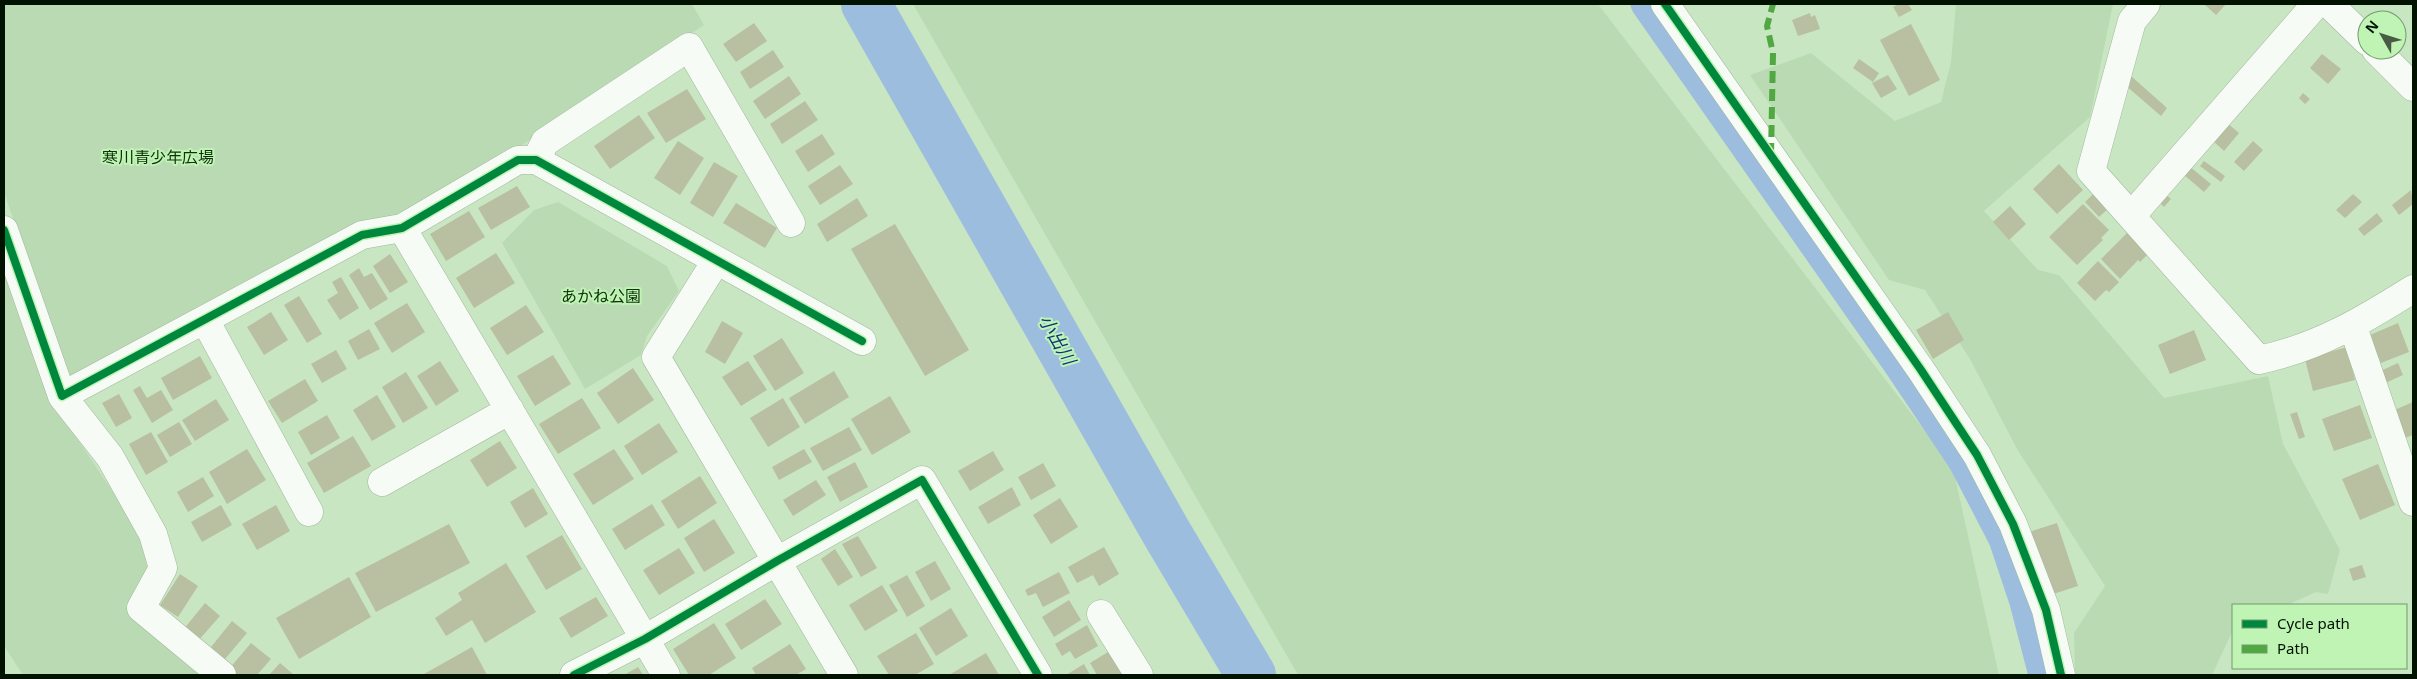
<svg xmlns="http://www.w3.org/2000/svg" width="2417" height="679" font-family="'Noto Sans','Noto Sans JP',sans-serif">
	<rect width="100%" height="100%" fill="#c9e6c3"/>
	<path fill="#badab4" d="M 4,4 L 692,4 L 704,25 L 522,145 L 398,215 L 68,379 L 4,192 Z
		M 913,4 L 1598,4 L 1953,468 L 1999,675 L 1298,675 Z
		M 1956,4 L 2113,4 L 2090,117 L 1984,211 L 2038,270 L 2059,275 L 2164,398 L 2268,376 L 2283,444 L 2340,550 L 2328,594 L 2316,592 L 2287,605 L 2233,605 L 2233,630 L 2212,675 L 2075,675 L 2074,633 L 2105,586 L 2017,449 L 1970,359 L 1925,290 L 1889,280 L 1750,75 L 1811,53 L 1895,121 L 1941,102 L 1951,62 Z
		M 558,202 L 667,266 L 679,291 L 647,336 L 641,355 L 585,389 L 502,243 L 534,210 Z
		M 4,261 L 53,402 L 145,540 L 152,566 L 133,609 L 205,675 L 23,675 L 4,646 Z"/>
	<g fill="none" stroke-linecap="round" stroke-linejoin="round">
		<path stroke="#9cbdde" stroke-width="29" d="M 1645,4 L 1898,365 L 1963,462 L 2003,539 L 2024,602 L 2043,675"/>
		<path stroke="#9cbdde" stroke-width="50" d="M 866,4 L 1166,532 L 1251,675"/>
	</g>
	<path fill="#b9bfa1" d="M 1898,4 L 1908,4 L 1912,10 L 1899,17 L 1893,7 Z
		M 2204,4 L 2226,4 L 2216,15 Z
		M 1810,13 L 1811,17 L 1815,15 L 1820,29 L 1798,36 L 1792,20 Z
		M 754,23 L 767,41 L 736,62 L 723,44 Z
		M 1911,24 L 1940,80 L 1909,96 L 1880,40 Z
		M 773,50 L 784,67 L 750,89 L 740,72 Z
		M 2322,54 L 2341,69 L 2328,84 L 2310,68 Z
		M 1859,59 L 1879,73 L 1873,82 L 1853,68 Z
		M 1888,75 L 1897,89 L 1881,98 L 1872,83 Z
		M 789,76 L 801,94 L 765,119 L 753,101 Z
		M 2131,76 L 2167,108 L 2161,116 L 2124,84 Z
		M 687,89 L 706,119 L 666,143 L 647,113 Z
		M 2303,93 L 2310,99 L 2305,104 L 2299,98 Z
		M 805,101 L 818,120 L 782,144 L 770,124 Z
		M 639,115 L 655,138 L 610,169 L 594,146 Z
		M 2227,123 L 2239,133 L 2224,151 L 2212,140 Z
		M 822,134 L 835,154 L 808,172 L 795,151 Z
		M 678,141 L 704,158 L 680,195 L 654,178 Z
		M 2253,141 L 2263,150 L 2244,171 L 2234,162 Z
		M 2204,161 L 2225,176 L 2221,182 L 2200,166 Z
		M 714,162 L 738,176 L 713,217 L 690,203 Z
		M 2059,164 L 2083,190 L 2057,214 L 2033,189 Z
		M 840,165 L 853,184 L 820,205 L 808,186 Z
		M 2189,166 L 2211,184 L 2204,192 L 2183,174 Z
		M 517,186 L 530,207 L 491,230 L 478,208 Z
		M 2411,190 L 2413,204 L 2399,215 L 2392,205 Z
		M 2095,192 L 2110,207 L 2099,217 L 2085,202 Z
		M 2164,193 L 2171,199 L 2164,207 L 2157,200 Z
		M 2353,194 L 2362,202 L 2345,218 L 2336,210 Z
		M 857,198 L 868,216 L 827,242 L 817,224 Z
		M 736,203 L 777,228 L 765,248 L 723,223 Z
		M 2083,204 L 2109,230 L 2101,238 L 2103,240 L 2077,265 L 2049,237 Z
		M 2010,206 L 2026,224 L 2009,240 L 1993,222 Z
		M 469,211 L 485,237 L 446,261 L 430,234 Z
		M 2377,213 L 2383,221 L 2364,236 L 2358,229 Z
		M 895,224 L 969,350 L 925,376 L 851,249 Z
		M 2127,233 L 2148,254 L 2140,262 L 2138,260 L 2120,279 L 2101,259 Z
		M 496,253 L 515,283 L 474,308 L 456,278 Z
		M 390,254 L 408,282 L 390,293 L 373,266 Z
		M 2098,261 L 2119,282 L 2109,292 L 2106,290 L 2095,301 L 2077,283 Z
		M 359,268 L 364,277 L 372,273 L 388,299 L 370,310 L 349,275 Z
		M 341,277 L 359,308 L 340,320 L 327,300 L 338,293 L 332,282 Z
		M 299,296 L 322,334 L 307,343 L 284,305 Z
		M 407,303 L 425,332 L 392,353 L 374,323 Z
		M 526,305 L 544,332 L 507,355 L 490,328 Z
		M 271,312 L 288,340 L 264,355 L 247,327 Z
		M 1948,312 L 1964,340 L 1933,359 L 1916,330 Z
		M 722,321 L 743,333 L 725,364 L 705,352 Z
		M 2398,323 L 2409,352 L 2381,363 L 2370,335 Z
		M 369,329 L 380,349 L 358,360 L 348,341 Z
		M 2194,330 L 2206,360 L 2170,374 L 2158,345 Z
		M 782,338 L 804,373 L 775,391 L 753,356 Z
		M 2347,347 L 2355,380 L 2313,391 L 2305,359 Z
		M 336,350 L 347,369 L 322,383 L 311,364 Z
		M 553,355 L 571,384 L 535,406 L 517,376 Z
		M 200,356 L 212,378 L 173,400 L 161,378 Z
		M 440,361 L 459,391 L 436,406 L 417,376 Z
		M 748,361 L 767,390 L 741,406 L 722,377 Z
		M 2398,363 L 2403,375 L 2381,385 L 2376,373 Z
		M 633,368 L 654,400 L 618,424 L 597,393 Z
		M 834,371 L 849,397 L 805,424 L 789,398 Z
		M 406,372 L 428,408 L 403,423 L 382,387 Z
		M 305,379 L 318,401 L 282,423 L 268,401 Z
		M 140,386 L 147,398 L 161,390 L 173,410 L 152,423 L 133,390 Z
		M 119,394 L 132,418 L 116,427 L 102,403 Z
		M 377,395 L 396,427 L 372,441 L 353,410 Z
		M 890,396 L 911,432 L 872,455 L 851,419 Z
		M 582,398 L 601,428 L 558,454 L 539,424 Z
		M 783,398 L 800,427 L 768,447 L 750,418 Z
		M 216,399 L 229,420 L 195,441 L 182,420 Z
		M 2413,402 L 2413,435 L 2402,439 L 2390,412 Z
		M 2360,405 L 2372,438 L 2334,451 L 2322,419 Z
		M 2297,412 L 2305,437 L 2299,439 L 2290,414 Z
		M 327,415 L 340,438 L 311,455 L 298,432 Z
		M 179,422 L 192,444 L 170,457 L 157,435 Z
		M 659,423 L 678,452 L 642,475 L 624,446 Z
		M 849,427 L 862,450 L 823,471 L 810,448 Z
		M 151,432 L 168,462 L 146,475 L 129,444 Z
		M 353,436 L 371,466 L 324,493 L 307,463 Z
		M 500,441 L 517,468 L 487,487 L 470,460 Z
		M 247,449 L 266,480 L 227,504 L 209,472 Z
		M 614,449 L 634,479 L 593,505 L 573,474 Z
		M 804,449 L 812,462 L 779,480 L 772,467 Z
		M 993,451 L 1004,470 L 970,491 L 958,471 Z
		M 855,462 L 868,487 L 840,502 L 827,477 Z
		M 1043,463 L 1056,486 L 1031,500 L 1018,477 Z
		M 2378,464 L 2395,505 L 2360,520 L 2342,479 Z
		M 700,476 L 717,503 L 678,529 L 661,501 Z
		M 203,477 L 214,496 L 188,512 L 177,492 Z
		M 816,480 L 826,495 L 793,516 L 783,500 Z
		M 1012,487 L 1021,505 L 988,524 L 978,507 Z
		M 533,488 L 548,514 L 525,528 L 510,502 Z
		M 1060,498 L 1078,527 L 1051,544 L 1033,515 Z
		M 652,504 L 665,525 L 625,550 L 612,529 Z
		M 221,505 L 232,525 L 202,542 L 191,522 Z
		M 276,505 L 290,531 L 257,550 L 242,524 Z
		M 714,519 L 735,553 L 704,572 L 684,538 Z
		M 2057,523 L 2078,586 L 2047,596 L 2026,533 Z
		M 449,524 L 470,563 L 376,612 L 355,573 Z
		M 562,535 L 582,569 L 546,590 L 526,556 Z
		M 858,536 L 877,568 L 861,577 L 842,544 Z
		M 1104,547 L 1119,574 L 1099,586 L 1093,575 L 1077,583 L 1068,567 Z
		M 679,548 L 695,573 L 659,595 L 643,570 Z
		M 835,549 L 853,577 L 838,586 L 821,559 Z
		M 935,561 L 951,589 L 931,601 L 915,572 Z
		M 506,563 L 536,612 L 485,643 L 472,620 L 446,636 L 435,618 L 462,600 L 458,593 Z
		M 2362,565 L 2366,577 L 2353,581 L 2349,569 Z
		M 1059,572 L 1070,593 L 1043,607 L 1036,593 L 1028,596 L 1025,590 Z
		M 180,574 L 198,586 L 178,617 L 160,605 Z
		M 907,575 L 925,606 L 907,617 L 889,585 Z
		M 349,577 L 371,617 L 299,659 L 276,618 Z
		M 882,585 L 898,611 L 865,631 L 849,605 Z
		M 596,597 L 608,616 L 571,638 L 559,618 Z
		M 765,599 L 782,624 L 741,650 L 725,624 Z
		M 1069,600 L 1081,620 L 1054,637 L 1042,617 Z
		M 205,603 L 220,616 L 197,642 L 183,630 Z
		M 951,608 L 968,636 L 936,656 L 919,628 Z
		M 232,621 L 247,633 L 225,659 L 211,647 Z
		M 714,623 L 736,658 L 709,675 L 689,675 L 673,649 Z
		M 1087,625 L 1098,646 L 1075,659 L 1070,651 L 1062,656 L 1055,644 Z
		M 916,633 L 934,664 L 915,675 L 889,675 L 877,656 Z
		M 251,643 L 271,659 L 257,675 L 236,675 L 229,669 Z
		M 790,644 L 806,669 L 796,675 L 756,675 L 752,668 Z
		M 472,647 L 487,675 L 425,675 L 424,674 Z
		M 1108,652 L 1123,675 L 1097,675 L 1090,663 Z
		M 986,653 L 999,675 L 949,675 Z
		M 280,663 L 294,675 L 269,675 Z
		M 1084,664 L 1090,675 L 1066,675 Z
		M 638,667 L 643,675 L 624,675 Z"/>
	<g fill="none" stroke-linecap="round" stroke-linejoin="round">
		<g stroke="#a0b79b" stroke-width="29">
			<path id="minor" d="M 1665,4 L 1921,370 L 1977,455 L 2013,524 L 2046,610 L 2061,675
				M 2146,4 L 2132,21 L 2091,171 L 2259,360 C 2319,347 2362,321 2413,289
				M 2329,4 L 2367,41
				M 2376,50 L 2413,87
				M 536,160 L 545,142 L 689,47 L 791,223
				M 2132,215 L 2316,4
				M 402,228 L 666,675
				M 4,230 L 62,396 L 362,235 L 402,228 L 518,160 L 536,160 L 862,341
				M 716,261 L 656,357 L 844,675
				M 205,320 L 309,512
				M 2353,327 L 2413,502
				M 62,396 L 110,457 L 153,534 L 163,568 L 141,608 L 222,675
				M 382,482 L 510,410
				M 1101,614 L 1139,675
				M 574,675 L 645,639 L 777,561 L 922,480 L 1038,675"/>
		</g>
		<use href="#minor" stroke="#f7fbf6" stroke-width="28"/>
		<path stroke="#4fa840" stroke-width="6" stroke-dasharray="12 6" stroke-linecap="butt" d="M 1771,155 L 1773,53 L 1767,26 L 1773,4"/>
		<g stroke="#bff4b5" stroke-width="11">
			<path id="cycleway" d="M 1665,4 L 1921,370 L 1977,455 L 2013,524 L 2046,610 L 2061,675
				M 4,230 L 62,396 L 362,235 L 402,228 L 518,160 L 536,160 L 862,341
				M 574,675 L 645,639 L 777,561 L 922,480 L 1038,675"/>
		</g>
		<use href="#cycleway" stroke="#00873e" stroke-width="8"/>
	</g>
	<g text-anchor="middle" stroke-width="4" stroke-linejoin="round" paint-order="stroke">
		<g font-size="16" fill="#10320a" stroke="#bff4b5">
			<text x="158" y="163">寒川青少年広場</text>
			<text x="601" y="302">あかね公園</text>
		</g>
		<g font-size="18" font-style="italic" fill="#0d367d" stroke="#bff4b5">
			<text transform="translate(1057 340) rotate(60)" y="6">小出川</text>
		</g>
	</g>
	<rect width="2417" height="679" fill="none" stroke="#021200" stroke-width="10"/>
	<rect x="2232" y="604" width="175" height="65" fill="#bff4b5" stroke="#739a6d"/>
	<rect x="2242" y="620" width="25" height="8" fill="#00873e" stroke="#739a6d"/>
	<text x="2277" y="629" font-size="15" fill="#021200">Cycle path</text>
	<rect x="2242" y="645" width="25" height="8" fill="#4fa840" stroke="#739a6d"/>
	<text x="2277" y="654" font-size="15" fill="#021200">Path</text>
	<g transform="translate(2382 35) rotate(309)"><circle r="24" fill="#bff4b5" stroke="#739a6d"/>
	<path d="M0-4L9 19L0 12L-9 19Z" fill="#485c44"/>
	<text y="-8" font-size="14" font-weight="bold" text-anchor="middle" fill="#021200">N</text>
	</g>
</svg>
